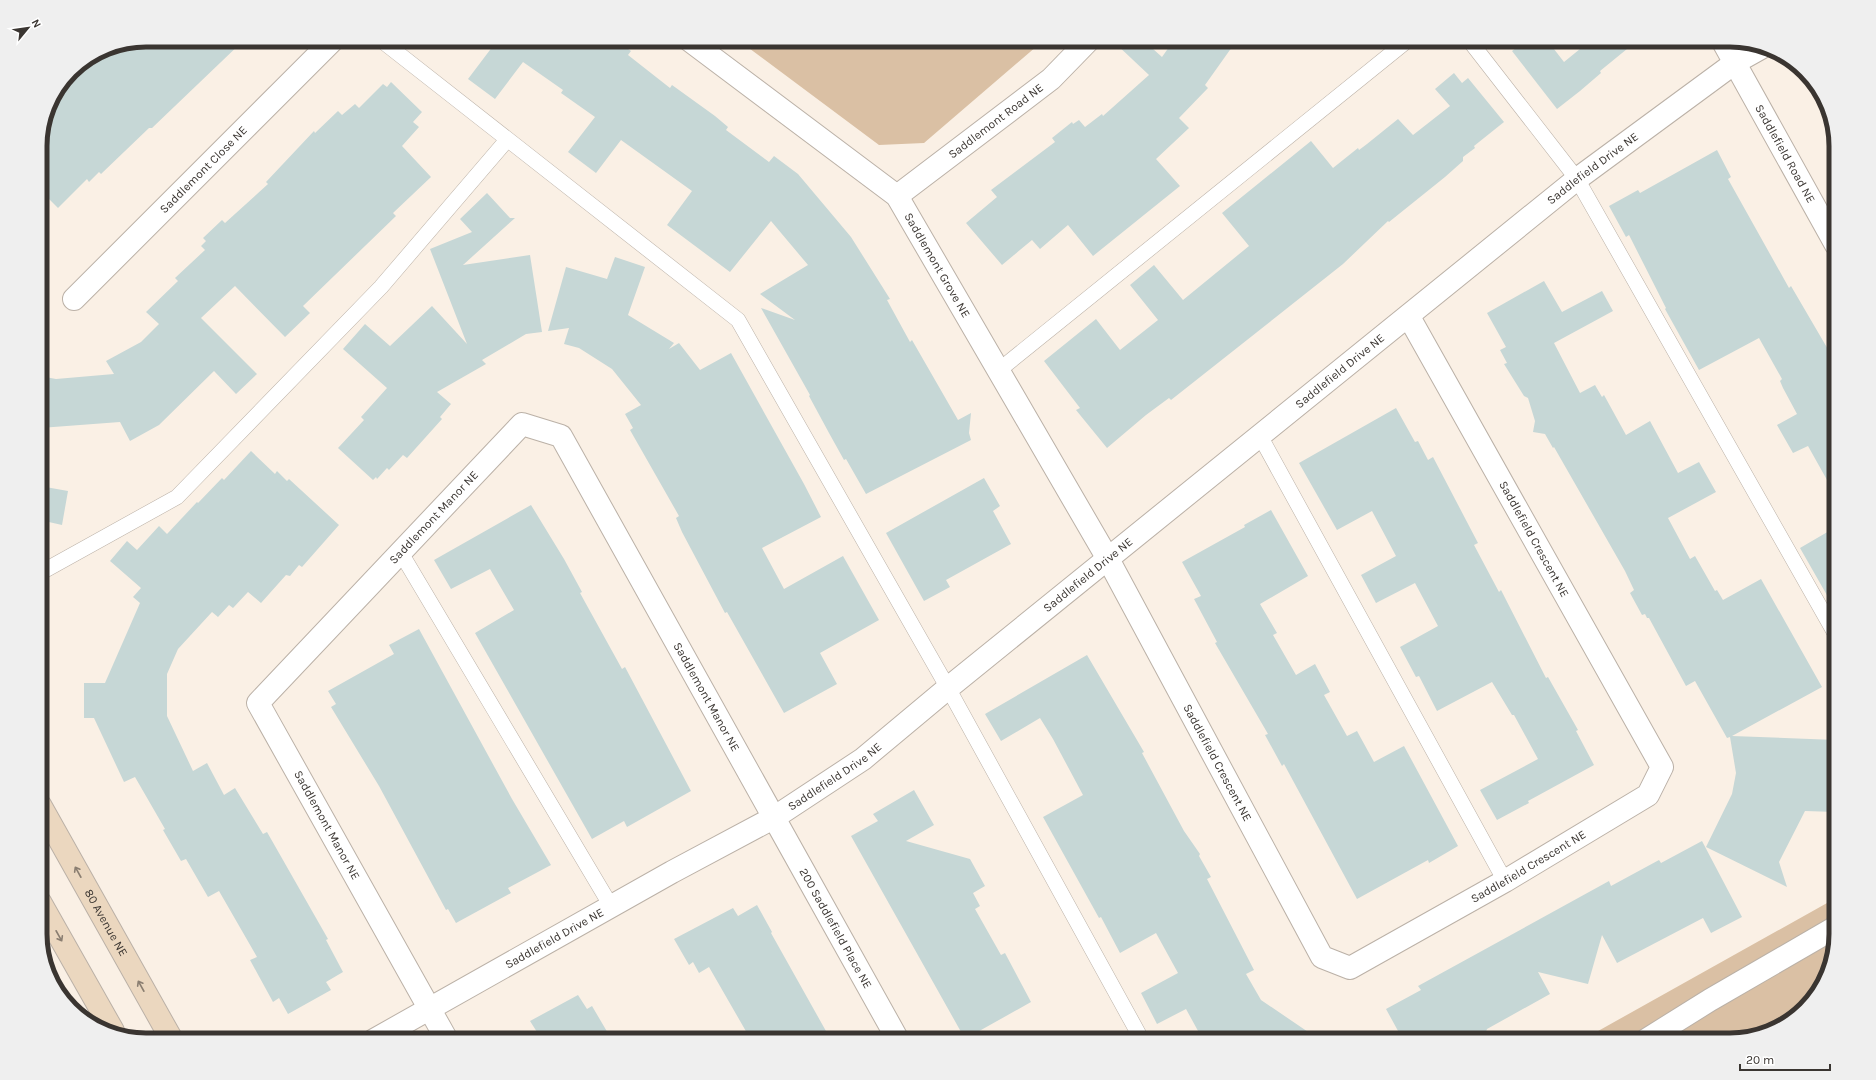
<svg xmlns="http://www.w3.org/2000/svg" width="1876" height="1080" font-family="Karla,sans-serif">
	<rect width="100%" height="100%" fill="#faf0e5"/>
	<path fill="#dac0a4" d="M 738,40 L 1044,40 L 924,143 L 879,145 Z
		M 1836,898 L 1836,934 L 1822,987 L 1788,1021 L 1776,1028 L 1731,1040 L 1582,1040 Z"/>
	<path fill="#c6d7d6" d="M 146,40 L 244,40 L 152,128 L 149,128 L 101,174 L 99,172 L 89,182 L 87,179 L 58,208 L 40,190 L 40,139 L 48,105 L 71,71 L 105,48 Z
		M 494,40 L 615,40 L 631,51 L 628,55 L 670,88 L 672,85 L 715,116 L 728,127 L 726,130 L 769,162 L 774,156 L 798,174 L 851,237 L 890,299 L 887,300 L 910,342 L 912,340 L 958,420 L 971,413 L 969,433 L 971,440 L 866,494 L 846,459 L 844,460 L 829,433 L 809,396 L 810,395 L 761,308 L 795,320 L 760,294 L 808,265 L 771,221 L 730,272 L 667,225 L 692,191 L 621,140 L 596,173 L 568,152 L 595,117 L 561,93 L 563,90 L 523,62 L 495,99 L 468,79 L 496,42 Z
		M 1118,40 L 1143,40 L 1162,57 L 1174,40 L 1237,40 L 1205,85 L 1208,88 L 1179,118 L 1189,128 L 1156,159 L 1180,186 L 1093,256 L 1068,225 L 1040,249 L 1032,240 L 1002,265 L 966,223 L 997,197 L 991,190 L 1055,142 L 1052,138 L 1072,122 L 1073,124 L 1079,120 L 1085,127 L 1102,114 L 1103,116 L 1149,75 L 1115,43 Z
		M 1527,40 L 1547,40 L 1564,62 L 1591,40 L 1638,40 L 1600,71 L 1601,73 L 1580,91 L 1557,109 L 1512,51 Z
		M 1454,73 L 1462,83 L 1468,78 L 1504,122 L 1474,146 L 1475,148 L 1463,157 L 1463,161 L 1445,177 L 1389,222 L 1388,221 L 1343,264 L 1171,400 L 1169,398 L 1146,415 L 1107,448 L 1076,410 L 1080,408 L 1044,361 L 1096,319 L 1120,350 L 1158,320 L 1130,285 L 1154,265 L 1183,300 L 1249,246 L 1222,213 L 1311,141 L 1333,168 L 1358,148 L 1359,150 L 1367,144 L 1398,119 L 1413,135 L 1450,106 L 1435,89 Z
		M 391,82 L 422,112 L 413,122 L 419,127 L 402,146 L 431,177 L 393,213 L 396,216 L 303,306 L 310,313 L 285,337 L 235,286 L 201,318 L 257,374 L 236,394 L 214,371 L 159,425 L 130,441 L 120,422 L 40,428 L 40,376 L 56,379 L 114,374 L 106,361 L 141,342 L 159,324 L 146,312 L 178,281 L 175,278 L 205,250 L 201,246 L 206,241 L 203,238 L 222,220 L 225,223 L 268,184 L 266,182 L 314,131 L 315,133 L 338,111 L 342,115 L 355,104 L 359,108 L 383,84 L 387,87 Z
		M 1717,150 L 1731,177 L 1728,179 L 1789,288 L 1791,286 L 1836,363 L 1836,496 L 1808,446 L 1793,453 L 1777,425 L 1797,414 L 1783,388 L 1780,381 L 1782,379 L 1759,338 L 1699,370 L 1665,309 L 1666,308 L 1629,235 L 1626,237 L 1609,206 L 1638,190 L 1640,193 Z
		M 487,193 L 510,218 L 515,218 L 463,265 L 530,255 L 542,332 L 526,334 L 482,360 L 486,364 L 437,392 L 451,404 L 440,417 L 442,419 L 407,458 L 403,455 L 389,470 L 387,468 L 377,479 L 376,477 L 373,480 L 338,448 L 364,420 L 361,417 L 387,388 L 343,349 L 365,324 L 390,346 L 432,306 L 467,344 L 430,249 L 472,232 L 460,219 Z
		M 615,257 L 645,267 L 628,315 L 674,343 L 669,349 L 679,343 L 700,370 L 731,353 L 804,484 L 821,517 L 762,548 L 784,589 L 843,556 L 879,620 L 820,653 L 837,684 L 784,713 L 727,612 L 725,613 L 682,532 L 676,518 L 679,516 L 630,430 L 633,428 L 625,414 L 641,405 L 612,369 L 579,348 L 564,344 L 569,328 L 548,331 L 566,267 L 607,279 Z
		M 1544,281 L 1562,312 L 1602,291 L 1613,311 L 1554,343 L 1580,393 L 1595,385 L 1602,397 L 1604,395 L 1626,435 L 1650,421 L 1678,473 L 1699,462 L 1716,492 L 1668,518 L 1690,559 L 1695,556 L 1715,591 L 1717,590 L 1723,600 L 1761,579 L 1822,687 L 1732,736 L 1836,740 L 1836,812 L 1805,811 L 1779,862 L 1787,887 L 1706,847 L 1732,794 L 1736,773 L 1730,737 L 1727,738 L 1695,681 L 1686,686 L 1649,618 L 1647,618 L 1645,614 L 1642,615 L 1630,593 L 1634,590 L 1625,571 L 1554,447 L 1553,448 L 1545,434 L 1533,432 L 1535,421 L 1528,398 L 1524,396 L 1504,364 L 1507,363 L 1500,350 L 1506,347 L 1487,313 Z
		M 1396,408 L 1415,442 L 1418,441 L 1428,460 L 1433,457 L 1478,543 L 1474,545 L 1499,592 L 1501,590 L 1546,678 L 1548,677 L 1578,730 L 1576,731 L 1594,765 L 1528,801 L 1529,803 L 1497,820 L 1480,790 L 1538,759 L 1514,715 L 1512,715 L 1492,682 L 1437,711 L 1419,676 L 1416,677 L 1400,647 L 1438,626 L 1415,583 L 1376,603 L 1361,575 L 1396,556 L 1372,511 L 1337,530 L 1299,463 Z
		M 251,451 L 275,474 L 277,471 L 287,481 L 289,479 L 339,525 L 302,567 L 299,565 L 290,576 L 286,575 L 261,603 L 248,592 L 233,608 L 229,605 L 218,617 L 212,612 L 178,649 L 167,674 L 167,716 L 193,771 L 207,763 L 224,795 L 235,788 L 263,834 L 267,832 L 328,939 L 326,940 L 343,972 L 326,982 L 331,990 L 288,1014 L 279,998 L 273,1002 L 250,960 L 257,957 L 219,891 L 208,897 L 186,859 L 181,861 L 163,830 L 165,829 L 135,777 L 124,782 L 94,718 L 84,718 L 84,683 L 105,683 L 140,603 L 133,597 L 141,588 L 110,561 L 127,541 L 137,550 L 159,526 L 167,534 L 197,502 L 198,503 L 222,478 L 224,480 Z
		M 984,478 L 1000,506 L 993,511 L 1011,544 L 946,580 L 950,587 L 924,601 L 886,533 Z
		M 40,486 L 68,491 L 62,525 L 40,520 Z
		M 531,505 L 564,559 L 582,592 L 580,593 L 622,669 L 625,667 L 691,791 L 627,827 L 624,821 L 592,839 L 475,633 L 514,610 L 490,569 L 451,589 L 434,560 Z
		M 1271,510 L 1308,576 L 1260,604 L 1277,633 L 1273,635 L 1296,675 L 1315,664 L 1330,692 L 1324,695 L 1347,736 L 1357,731 L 1374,762 L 1404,746 L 1458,846 L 1429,863 L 1428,860 L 1357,899 L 1284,764 L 1282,766 L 1265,735 L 1268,734 L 1215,643 L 1217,642 L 1194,599 L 1201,596 L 1182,562 L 1245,527 L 1244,525 Z
		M 1836,527 L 1836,611 L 1800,548 Z
		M 419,629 L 512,799 L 551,865 L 508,888 L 511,893 L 456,923 L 448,909 L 446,910 L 379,786 L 331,707 L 336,704 L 328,691 L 394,654 L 389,645 Z
		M 1087,655 L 1144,752 L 1142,753 L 1184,831 L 1200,854 L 1199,856 L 1211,877 L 1207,879 L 1254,970 L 1246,974 L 1261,1000 L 1320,1040 L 1203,1040 L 1186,1009 L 1157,1024 L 1141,993 L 1178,973 L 1156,933 L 1120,953 L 1101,917 L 1099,918 L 1043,817 L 1083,795 L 1053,739 L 1040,718 L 1001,741 L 985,714 Z
		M 914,790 L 934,825 L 906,841 L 970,859 L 985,886 L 973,893 L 980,906 L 975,909 L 1001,955 L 1005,953 L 1031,1002 L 965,1039 L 851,836 L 878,821 L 873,814 Z
		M 1702,841 L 1742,917 L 1711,933 L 1703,918 L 1617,963 L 1602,935 L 1588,984 L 1538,972 L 1550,994 L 1487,1029 L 1483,1040 L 1403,1040 L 1386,1009 L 1421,990 L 1418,986 L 1609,881 L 1611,886 L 1659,860 L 1661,863 Z
		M 757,905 L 772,932 L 771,933 L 831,1040 L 751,1040 L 709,967 L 699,973 L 693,962 L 689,965 L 674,939 L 733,908 L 738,916 Z
		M 578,995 L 587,1009 L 592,1006 L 612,1040 L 542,1040 L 530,1021 Z"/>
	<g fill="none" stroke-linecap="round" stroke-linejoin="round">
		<g stroke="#bbb1a7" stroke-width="16">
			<path id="lane" d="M 381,40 L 738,320 L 948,688 L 1142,1040
				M 1469,40 L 1577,179 L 1836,635
				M 998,371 L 1408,40
				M 1260,436 L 1505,881
				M 401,553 L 611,906
				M 40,573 L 177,497 L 381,287 L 507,140"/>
		</g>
		<g stroke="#bbb1a7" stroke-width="24">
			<g id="street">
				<path id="s1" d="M 689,40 L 897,196 L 1108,559 L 1322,957 L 1350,968 L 1505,881 L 1648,795 L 1662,767 L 1409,317"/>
				<path id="s2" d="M 1722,40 L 1836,245"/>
				<path id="s3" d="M 897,196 L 1051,79 L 1089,40"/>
				<path id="s4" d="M 74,299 L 333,40"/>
				<path id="s5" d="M 374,1040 L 672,872 L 775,817 L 863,759 L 948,688 L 1577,179 L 1736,62 L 1761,48"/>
				<path id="s6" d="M 447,1040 L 258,703 L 522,424 L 561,436 L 898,1040"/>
				<path d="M 1646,1040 L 1710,1000 L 1836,927"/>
			</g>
		</g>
		<g stroke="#bbb1a7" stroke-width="24">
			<g id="secondary">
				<path id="s7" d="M 40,805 L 172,1040"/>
				<path d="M 40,902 L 113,1031"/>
			</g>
		</g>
		<use href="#lane" stroke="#fff" stroke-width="15"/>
		<use href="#street" stroke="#fff" stroke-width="22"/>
		<use href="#secondary" stroke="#ebd7bf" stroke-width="22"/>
	</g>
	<defs><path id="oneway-shaft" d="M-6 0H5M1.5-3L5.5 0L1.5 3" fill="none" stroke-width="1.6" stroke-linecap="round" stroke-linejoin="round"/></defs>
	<g stroke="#8a7e71">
		<use href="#oneway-shaft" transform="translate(78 872) rotate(-119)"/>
		<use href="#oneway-shaft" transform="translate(59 936) rotate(61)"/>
		<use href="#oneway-shaft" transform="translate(141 986) rotate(-119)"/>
	</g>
	<g text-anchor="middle" stroke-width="4" stroke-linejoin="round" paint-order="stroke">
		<g font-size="12" fill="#3a3531" stroke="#fff">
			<text dy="4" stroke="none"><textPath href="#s3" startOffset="124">Saddlemont Road NE</textPath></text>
			<text dy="4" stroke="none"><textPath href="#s2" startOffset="130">Saddlefield Road NE</textPath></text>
			<text dy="4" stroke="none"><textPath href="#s4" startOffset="183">Saddlemont Close NE</textPath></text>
			<text dy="4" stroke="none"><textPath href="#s5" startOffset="1503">Saddlefield Drive NE</textPath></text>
			<text dy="4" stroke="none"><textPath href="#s1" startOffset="340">Saddlemont Grove NE</textPath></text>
			<text dy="4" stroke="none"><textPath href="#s5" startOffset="1179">Saddlefield Drive NE</textPath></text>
			<text dy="4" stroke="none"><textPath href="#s6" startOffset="642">Saddlemont Manor NE</textPath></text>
			<text transform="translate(1534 539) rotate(61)" y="4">Saddlefield Crescent NE</text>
			<text dy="4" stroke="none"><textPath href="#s5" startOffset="855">Saddlefield Drive NE</textPath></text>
			<text dy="4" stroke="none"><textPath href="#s6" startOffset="1110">Saddlemont Manor NE</textPath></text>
			<text dy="4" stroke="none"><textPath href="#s1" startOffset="911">Saddlefield Crescent NE</textPath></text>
			<text dy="4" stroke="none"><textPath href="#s5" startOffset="531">Saddlefield Drive NE</textPath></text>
			<text transform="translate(327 825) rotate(61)" y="4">Saddlemont Manor NE</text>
			<text dy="4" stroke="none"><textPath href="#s1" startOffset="1367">Saddlefield Crescent NE</textPath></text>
			<text dy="4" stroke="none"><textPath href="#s7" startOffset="135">80 Avenue NE</textPath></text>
			<text dy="4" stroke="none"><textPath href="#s6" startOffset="1375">200 Saddlefield Place NE</textPath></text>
			<text dy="4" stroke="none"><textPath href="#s5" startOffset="207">Saddlefield Drive NE</textPath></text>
		</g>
	</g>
	<path d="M0 0H1876V1080H0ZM146 47H1730A99 99 0 0 1 1829 146V934A99 99 0 0 1 1730 1033H146A99 99 0 0 1 47 934V146A99 99 0 0 1 146 47Z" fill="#efefef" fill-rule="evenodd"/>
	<path fill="none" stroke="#3a3531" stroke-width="5" d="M146 47H1730A99 99 0 0 1 1829 146V934A99 99 0 0 1 1730 1033H146A99 99 0 0 1 47 934V146A99 99 0 0 1 146 47Z"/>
	<g transform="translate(28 28) rotate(61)" stroke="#ffffff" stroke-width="3" paint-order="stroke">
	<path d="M0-3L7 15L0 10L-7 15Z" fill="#3a3531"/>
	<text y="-6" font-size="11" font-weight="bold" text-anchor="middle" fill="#3a3531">N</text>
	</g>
	<path d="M1740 1064v6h90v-6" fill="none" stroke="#3a3531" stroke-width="2"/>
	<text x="1746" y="1064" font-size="12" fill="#3a3531" stroke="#ffffff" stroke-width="3" paint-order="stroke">20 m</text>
</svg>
